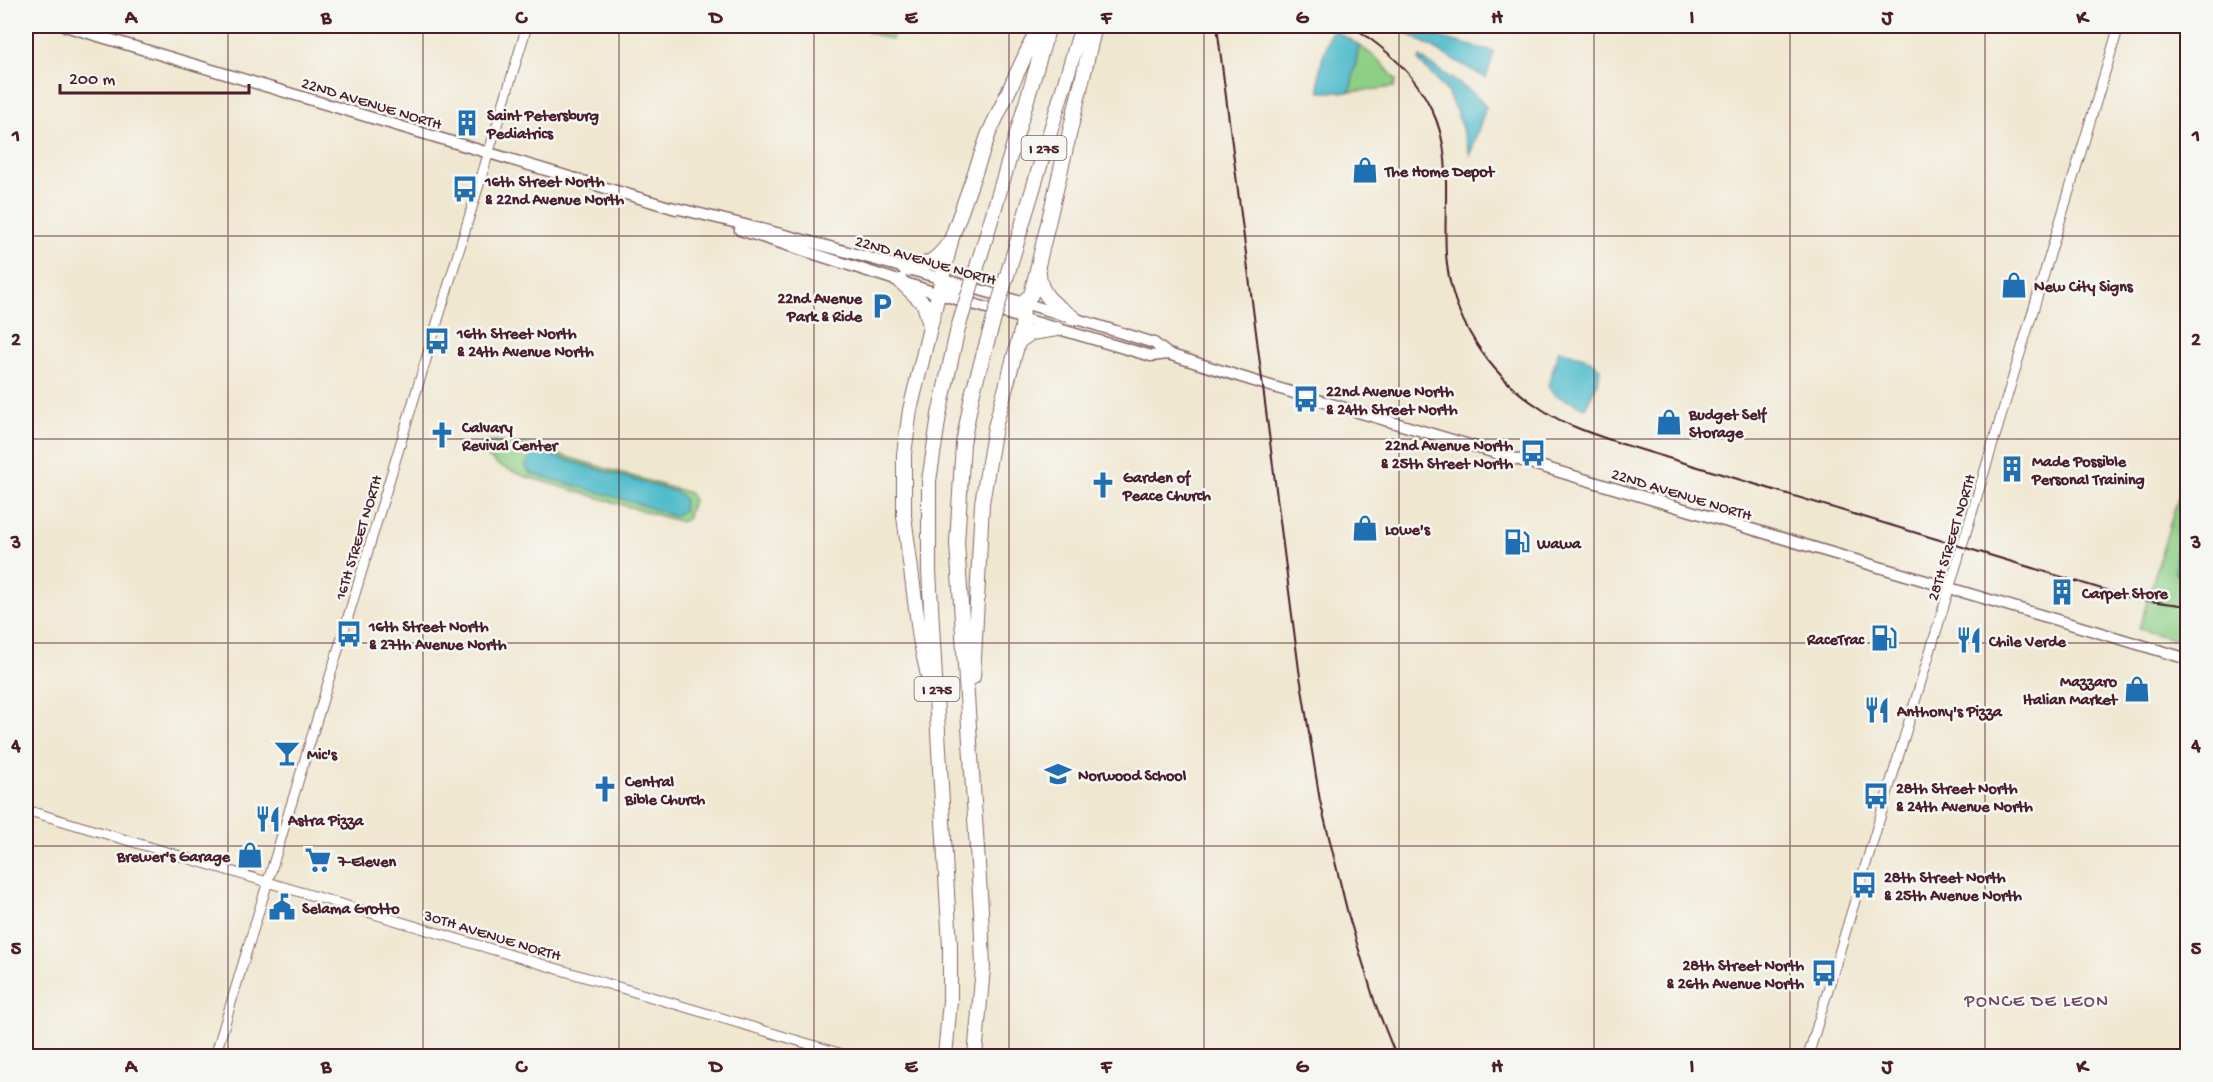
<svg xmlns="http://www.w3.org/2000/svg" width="2213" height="1082" font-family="'Gochi Hand',sans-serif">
	<rect width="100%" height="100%" fill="#f6f6f2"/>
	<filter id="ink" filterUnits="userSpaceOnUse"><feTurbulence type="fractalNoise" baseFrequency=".0167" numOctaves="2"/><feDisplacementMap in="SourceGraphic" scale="12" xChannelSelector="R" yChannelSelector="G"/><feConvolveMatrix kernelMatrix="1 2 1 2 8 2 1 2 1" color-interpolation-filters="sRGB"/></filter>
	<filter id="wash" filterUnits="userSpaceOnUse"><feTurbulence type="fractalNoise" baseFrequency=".008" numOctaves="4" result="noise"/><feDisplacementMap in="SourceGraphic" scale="24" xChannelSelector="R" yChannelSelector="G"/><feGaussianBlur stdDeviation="1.35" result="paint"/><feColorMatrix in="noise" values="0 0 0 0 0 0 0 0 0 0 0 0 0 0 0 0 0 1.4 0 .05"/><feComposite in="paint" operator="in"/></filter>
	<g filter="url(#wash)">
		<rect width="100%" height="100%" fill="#f0e7d0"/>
		<path fill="#8ecf86" stroke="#6c7758" stroke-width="1.5" d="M 870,26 L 896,26 L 892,40 L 868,32 Z
			M 1359,45 L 1381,62 L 1396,80 L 1394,87 L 1350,92 Z
			M 493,441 L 526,445 L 689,493 L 693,500 L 687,519 L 681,522 L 524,476 L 498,465 L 482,452 L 484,443 Z
			M 2187,467 L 2187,643 L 2139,629 Z"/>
		<path fill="#50bccb" stroke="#4d6e7b" stroke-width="1.5" d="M 1405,28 L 1494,52 L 1486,78 L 1403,31 Z
			M 1335,31 L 1359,45 L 1350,92 L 1320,92 C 1316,72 1325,51 1331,32 Z
			M 1420,57 L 1473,93 L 1486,107 L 1470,155 L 1458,115 L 1446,90 L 1419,61 Z
			M 1559,350 L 1584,357 L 1600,368 L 1598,382 L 1585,408 L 1553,394 L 1548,386 Z
			M 532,450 L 676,492 L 684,499 L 683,510 C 680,513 675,517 670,515 C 628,498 576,487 530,473 L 526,467 Z
			M 2182,548 L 2187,550 L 2187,578 L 2175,573 L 2176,552 Z"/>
	</g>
	<g filter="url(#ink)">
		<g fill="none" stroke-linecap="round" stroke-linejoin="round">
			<g stroke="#846565" stroke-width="11">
				<path id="tertiary" d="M 26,810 L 849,1056
					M 215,1056 L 527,26
					M 1808,1056 L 2119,26"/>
			</g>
			<g stroke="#846565" stroke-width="13">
				<path id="secondary" d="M 65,26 L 676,209
					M 671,207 C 834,245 994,293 1154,343 L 1168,354 L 1254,381 L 2188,659
					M 740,230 L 939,294 L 1151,356 L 1168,354"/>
			</g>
			<g stroke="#846565" stroke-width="16">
				<path id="motorway" d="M 977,267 L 1049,26
					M 906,269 C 926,266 936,261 948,244
					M 1008,272 L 1082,26
					M 1039,273 C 1040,297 1056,305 1074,318
					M 900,281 L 924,304 L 930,325
					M 939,294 L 952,288 L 969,286
					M 994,311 L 1018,306 L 1031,295 L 1095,26
					M 1018,342 L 1031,333 L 1057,329
					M 973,677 L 982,503 L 995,427 L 1022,328 L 1023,303
					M 930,685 L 920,639 L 904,516 L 904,454 L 910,410 L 952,237 L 989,133 L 1039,26
					M 945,1056 L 950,1001 L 950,946 L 929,571 L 929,481 L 939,415 L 958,328
					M 975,1056 L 983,968 L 981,910 L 957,543 L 963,443 L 973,391 L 990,332"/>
			</g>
			<use href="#tertiary" stroke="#fff" stroke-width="9"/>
			<use href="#secondary" stroke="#fff" stroke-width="10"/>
			<use href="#motorway" stroke="#fff" stroke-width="14"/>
			<path stroke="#4a1f2b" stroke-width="2" d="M 1217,26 L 1299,670 L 1320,801 L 1348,914 L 1375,1003 L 1396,1056
				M 1352,26 C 1386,49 1414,72 1432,110 C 1454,155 1443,206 1446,254 C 1450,317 1489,376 1543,410 C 1566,426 1596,435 1622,444 L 2135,599 L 2188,606"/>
			<g stroke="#846565" stroke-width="16" stroke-linecap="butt">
				<path id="motorway-bridge" d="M 958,328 L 977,267
					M 990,332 L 1008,272"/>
			</g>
			<use href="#motorway-bridge" stroke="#fff" stroke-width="14"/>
		</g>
	</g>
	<path fill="none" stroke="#4a1f2b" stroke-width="1.5" stroke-opacity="0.55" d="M 228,26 L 228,1056M 423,26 L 423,1056M 619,26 L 619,1056M 814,26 L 814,1056M 1009,26 L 1009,1056M 1204,26 L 1204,1056M 1399,26 L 1399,1056M 1594,26 L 1594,1056M 1790,26 L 1790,1056M 1985,26 L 1985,1056M 26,236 L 2188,236M 26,439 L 2188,439M 26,643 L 2188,643M 26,846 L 2188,846"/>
	<defs>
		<g id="building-bare" transform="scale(2.07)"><path d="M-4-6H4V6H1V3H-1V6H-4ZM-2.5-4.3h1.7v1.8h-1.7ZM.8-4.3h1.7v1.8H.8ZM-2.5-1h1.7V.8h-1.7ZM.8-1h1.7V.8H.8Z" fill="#1f6fb2" stroke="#f6f6f2" stroke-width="2.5" paint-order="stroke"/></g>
		<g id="shop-bare" transform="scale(2.07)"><path d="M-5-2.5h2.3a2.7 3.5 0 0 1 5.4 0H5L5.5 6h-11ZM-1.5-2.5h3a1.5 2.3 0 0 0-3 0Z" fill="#1f6fb2" stroke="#f6f6f2" stroke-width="2.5" paint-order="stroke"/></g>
		<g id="bus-bare" transform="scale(2.07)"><path d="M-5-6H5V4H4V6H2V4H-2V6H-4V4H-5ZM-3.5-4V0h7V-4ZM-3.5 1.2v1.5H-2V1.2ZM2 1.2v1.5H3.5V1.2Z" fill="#1f6fb2" stroke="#f6f6f2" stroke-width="2.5" paint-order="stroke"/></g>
		<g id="parking-bare" transform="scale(2.07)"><path d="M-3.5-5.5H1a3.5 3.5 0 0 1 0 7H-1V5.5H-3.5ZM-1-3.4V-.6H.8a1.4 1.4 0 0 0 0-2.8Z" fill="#1f6fb2" stroke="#f6f6f2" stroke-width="2.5" paint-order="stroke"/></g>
		<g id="church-bare" transform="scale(2.07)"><path d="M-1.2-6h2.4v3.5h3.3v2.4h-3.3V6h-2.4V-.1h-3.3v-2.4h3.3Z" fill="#1f6fb2" stroke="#f6f6f2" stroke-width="2.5" paint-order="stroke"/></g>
		<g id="fuel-bare" transform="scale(2.07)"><path d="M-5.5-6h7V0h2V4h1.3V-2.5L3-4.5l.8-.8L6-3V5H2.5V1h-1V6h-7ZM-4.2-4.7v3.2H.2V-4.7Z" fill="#1f6fb2" stroke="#f6f6f2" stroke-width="2.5" paint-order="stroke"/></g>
		<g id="restaurant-bare" transform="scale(2.07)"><path d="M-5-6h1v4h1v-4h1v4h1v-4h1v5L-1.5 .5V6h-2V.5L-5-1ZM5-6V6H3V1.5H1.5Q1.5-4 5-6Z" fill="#1f6fb2" stroke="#f6f6f2" stroke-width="2.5" paint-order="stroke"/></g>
		<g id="bar-bare" transform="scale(2.07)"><path d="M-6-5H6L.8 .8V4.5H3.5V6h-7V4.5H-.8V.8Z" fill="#1f6fb2" stroke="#f6f6f2" stroke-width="2.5" paint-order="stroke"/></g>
		<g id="school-bare" transform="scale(2.07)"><path d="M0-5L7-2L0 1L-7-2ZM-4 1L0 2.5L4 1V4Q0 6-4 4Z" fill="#1f6fb2" stroke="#f6f6f2" stroke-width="2.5" paint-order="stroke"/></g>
		<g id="supermarket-bare" transform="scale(2.07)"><path d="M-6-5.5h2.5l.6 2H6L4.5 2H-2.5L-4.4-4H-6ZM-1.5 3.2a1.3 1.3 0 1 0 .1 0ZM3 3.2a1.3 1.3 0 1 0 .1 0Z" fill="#1f6fb2" stroke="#f6f6f2" stroke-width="2.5" paint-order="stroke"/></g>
		<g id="civic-bare" transform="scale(2.07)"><path d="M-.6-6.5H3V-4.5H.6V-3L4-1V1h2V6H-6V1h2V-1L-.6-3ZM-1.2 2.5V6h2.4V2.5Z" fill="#1f6fb2" stroke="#f6f6f2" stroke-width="2.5" paint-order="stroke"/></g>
	</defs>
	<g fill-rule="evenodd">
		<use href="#building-bare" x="467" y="123"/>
		<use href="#shop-bare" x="1365" y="170"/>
		<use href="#bus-bare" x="465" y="189"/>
		<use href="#shop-bare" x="2014" y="285"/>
		<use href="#parking-bare" x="882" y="306"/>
		<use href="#bus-bare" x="437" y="341"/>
		<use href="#bus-bare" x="1306" y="399"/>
		<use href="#shop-bare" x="1669" y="422"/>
		<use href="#church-bare" x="442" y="435"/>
		<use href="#bus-bare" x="1533" y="453"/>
		<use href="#building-bare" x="2012" y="469"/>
		<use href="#church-bare" x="1103" y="485"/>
		<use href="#shop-bare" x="1365" y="528"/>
		<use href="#fuel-bare" x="1517" y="542"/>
		<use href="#building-bare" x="2062" y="592"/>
		<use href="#bus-bare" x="349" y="634"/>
		<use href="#fuel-bare" x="1884" y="638"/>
		<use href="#restaurant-bare" x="1969" y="640"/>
		<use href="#shop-bare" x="2137" y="689"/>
		<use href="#restaurant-bare" x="1877" y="710"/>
		<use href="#bar-bare" x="287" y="753"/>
		<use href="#school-bare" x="1058" y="774"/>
		<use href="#church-bare" x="605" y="789"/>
		<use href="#bus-bare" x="1876" y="796"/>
		<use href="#restaurant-bare" x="268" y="819"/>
		<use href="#shop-bare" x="250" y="855"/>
		<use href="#supermarket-bare" x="318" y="860"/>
		<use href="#bus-bare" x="1864" y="885"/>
		<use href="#civic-bare" x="282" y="907"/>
		<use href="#bus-bare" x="1824" y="973"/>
	</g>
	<g text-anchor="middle" stroke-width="5" stroke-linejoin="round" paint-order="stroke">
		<g fill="#f6f6f2" stroke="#7e6067" stroke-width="1.5">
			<rect x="1021.5" y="136" width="45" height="24" rx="4.5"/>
			<rect x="914.5" y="677" width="45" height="24" rx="4.5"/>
		</g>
		<g font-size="15" font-weight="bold" fill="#4a1f2b">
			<text x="1044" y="153">I 275</text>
			<text x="937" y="694">I 275</text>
		</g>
		<g font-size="16" fill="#4a1f2b" stroke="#f6f6f2">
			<text transform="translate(372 102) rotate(17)" y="6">22ND AVENUE NORTH</text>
			<text transform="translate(926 259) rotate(16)" y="6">22ND AVENUE NORTH</text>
			<text transform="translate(1682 493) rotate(17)" y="6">22ND AVENUE NORTH</text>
			<text transform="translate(357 537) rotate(-73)" y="6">16TH STREET NORTH</text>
			<text transform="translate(1950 537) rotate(-73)" y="6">28TH STREET NORTH</text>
			<text transform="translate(493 934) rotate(17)" y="6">30TH AVENUE NORTH</text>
		</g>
		<g font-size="16" font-weight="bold" fill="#4a1f2b" stroke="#f6f6f2" text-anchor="start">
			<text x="487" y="120">Saint Petersburg<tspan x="487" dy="18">Pediatrics</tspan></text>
			<text x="1385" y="176">The Home Depot</text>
			<text x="485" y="186">16th Street North<tspan x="485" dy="18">&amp; 22nd Avenue North</tspan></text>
			<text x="2034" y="291">New City Signs</text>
			<text x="862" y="303" text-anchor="end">22nd Avenue<tspan x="862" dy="18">Park &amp; Ride</tspan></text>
			<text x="457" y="338">16th Street North<tspan x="457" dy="18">&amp; 24th Avenue North</tspan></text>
			<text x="1326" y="396">22nd Avenue North<tspan x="1326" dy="18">&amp; 24th Street North</tspan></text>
			<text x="1689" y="419">Budget Self<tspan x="1689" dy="18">Storage</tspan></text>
			<text x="462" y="432">Calvary<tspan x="462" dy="18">Revival Center</tspan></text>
			<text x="1513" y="450" text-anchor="end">22nd Avenue North<tspan x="1513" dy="18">&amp; 25th Street North</tspan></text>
			<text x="2032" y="466">Made Possible<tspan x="2032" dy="18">Personal Training</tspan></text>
			<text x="1123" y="482">Garden of<tspan x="1123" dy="18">Peace Church</tspan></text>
			<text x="1385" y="534">Lowe's</text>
			<text x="1537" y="548">Wawa</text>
			<text x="2082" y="598">Carpet Store</text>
			<text x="369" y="631">16th Street North<tspan x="369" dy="18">&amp; 27th Avenue North</tspan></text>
			<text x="1864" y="644" text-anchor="end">RaceTrac</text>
			<text x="1989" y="646">Chile Verde</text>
			<text x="2117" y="686" text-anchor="end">Mazzaro<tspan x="2117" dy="18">Italian Market</tspan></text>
			<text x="1897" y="716">Anthony's Pizza</text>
			<text x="307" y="759">Mic's</text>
			<text x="1078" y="780">Norwood School</text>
			<text x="625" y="786">Central<tspan x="625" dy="18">Bible Church</tspan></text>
			<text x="1896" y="793">28th Street North<tspan x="1896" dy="18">&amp; 24th Avenue North</tspan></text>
			<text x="288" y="825">Astra Pizza</text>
			<text x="230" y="861" text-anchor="end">Brewer's Garage</text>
			<text x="338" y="866">7-Eleven</text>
			<text x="1884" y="882">28th Street North<tspan x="1884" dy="18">&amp; 25th Avenue North</tspan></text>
			<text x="302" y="913">Selama Grotto</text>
			<text x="1804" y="970" text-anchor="end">28th Street North<tspan x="1804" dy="18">&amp; 26th Avenue North</tspan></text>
		</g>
		<g font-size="18" letter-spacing="1.5" fill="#724863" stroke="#f6f6f2">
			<text x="2037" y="1006">PONCE DE LEON</text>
		</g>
	</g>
	<rect width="2213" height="1082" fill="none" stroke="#f6f6f2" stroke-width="66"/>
	<path d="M60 84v9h189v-9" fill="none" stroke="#4a1f2b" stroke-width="3"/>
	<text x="69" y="84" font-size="18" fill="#4a1f2b" stroke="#f6f6f2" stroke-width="4.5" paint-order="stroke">200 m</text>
	<rect x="33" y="33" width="2147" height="1016" fill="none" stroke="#4a1f2b" stroke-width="2"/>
	<g font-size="20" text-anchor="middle" font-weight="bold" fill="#4a1f2b">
		<text x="131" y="23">A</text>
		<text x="326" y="23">B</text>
		<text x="521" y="23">C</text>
		<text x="716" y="23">D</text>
		<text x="911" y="23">E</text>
		<text x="1106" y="23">F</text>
		<text x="1302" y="23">G</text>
		<text x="1497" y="23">H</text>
		<text x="1692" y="23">I</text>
		<text x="1887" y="23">J</text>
		<text x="2082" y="23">K</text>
		<text x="16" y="141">1</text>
		<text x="2196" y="141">1</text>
		<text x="16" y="345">2</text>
		<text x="2196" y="345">2</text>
		<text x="16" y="548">3</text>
		<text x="2196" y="548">3</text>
		<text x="16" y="751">4</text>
		<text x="2196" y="751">4</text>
		<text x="16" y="954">5</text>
		<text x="2196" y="954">5</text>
		<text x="131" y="1072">A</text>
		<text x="326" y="1072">B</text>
		<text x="521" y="1072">C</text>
		<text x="716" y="1072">D</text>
		<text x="911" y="1072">E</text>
		<text x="1106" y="1072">F</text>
		<text x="1302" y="1072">G</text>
		<text x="1497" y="1072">H</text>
		<text x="1692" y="1072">I</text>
		<text x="1887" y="1072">J</text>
		<text x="2082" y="1072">K</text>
	</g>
</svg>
